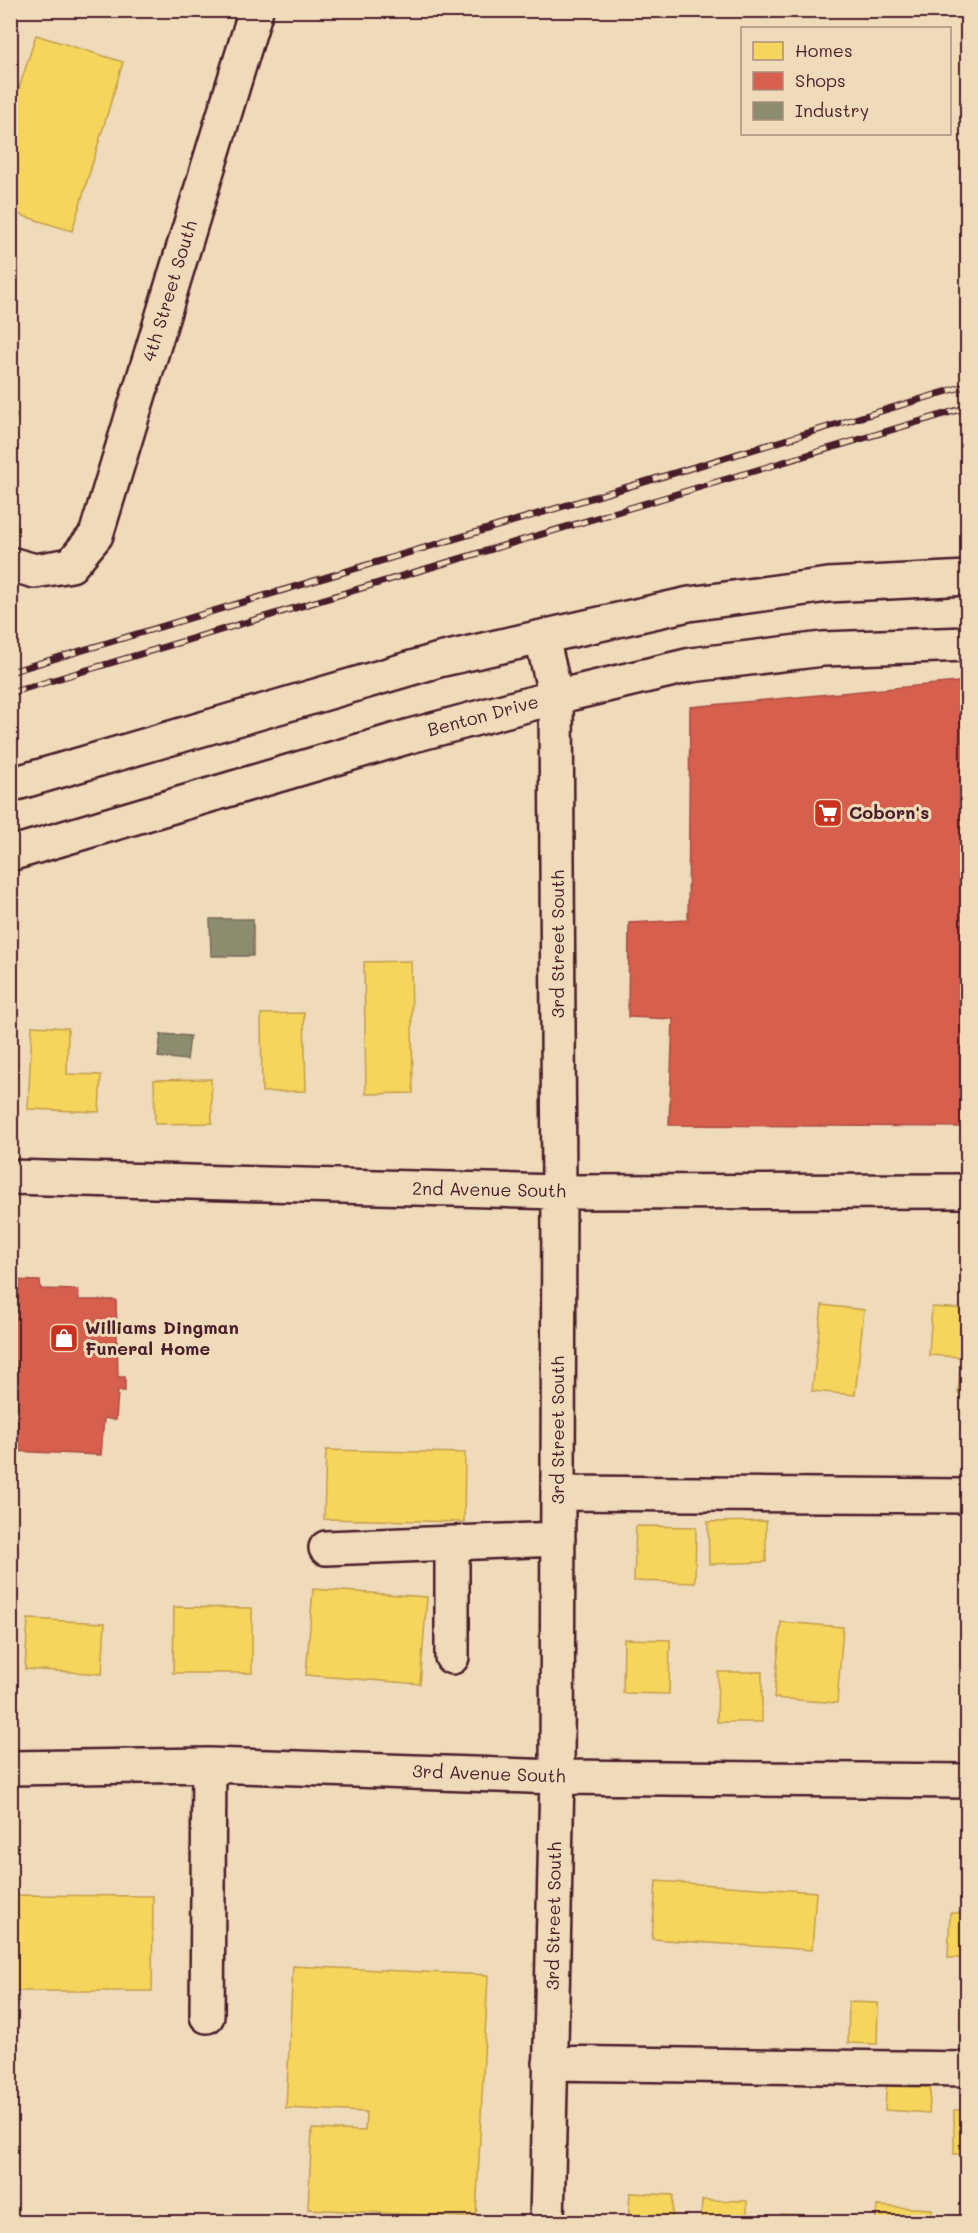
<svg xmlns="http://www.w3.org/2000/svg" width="978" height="2233" font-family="Mali,sans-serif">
	<rect width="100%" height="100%" fill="#efdab9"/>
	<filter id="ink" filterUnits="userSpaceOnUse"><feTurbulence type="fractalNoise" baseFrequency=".0167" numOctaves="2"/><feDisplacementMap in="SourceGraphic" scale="12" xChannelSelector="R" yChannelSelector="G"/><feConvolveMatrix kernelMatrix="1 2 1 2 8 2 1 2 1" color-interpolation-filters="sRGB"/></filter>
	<g filter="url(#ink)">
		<path fill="#f6d55c" stroke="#c29e4d" stroke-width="1.5" d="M 36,35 L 123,62 L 72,231 L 10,212 L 10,98 L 17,95 Z
			M 10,413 L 17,415 L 10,436 Z
			M 411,961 L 413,1093 L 366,1094 L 364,962 Z
			M 304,1013 L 306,1091 L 262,1092 L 261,1014 Z
			M 32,1026 L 68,1028 L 67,1074 L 101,1075 L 99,1112 L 28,1109 Z
			M 211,1079 L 212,1123 L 155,1124 L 154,1080 Z
			M 822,1305 L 864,1310 L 855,1395 L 812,1391 Z
			M 932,1307 L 968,1309 L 968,1394 L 958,1393 L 961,1357 L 929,1355 Z
			M 326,1450 L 465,1453 L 464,1522 L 324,1519 Z
			M 766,1521 L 766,1562 L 709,1564 L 708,1522 Z
			M 636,1526 L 696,1527 L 695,1583 L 634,1581 Z
			M 313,1589 L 427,1597 L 420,1684 L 306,1675 Z
			M 174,1607 L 252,1608 L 252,1673 L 173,1673 Z
			M 28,1619 L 105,1623 L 102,1674 L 25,1669 Z
			M 781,1622 L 843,1627 L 837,1703 L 774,1698 Z
			M 624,1639 L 670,1640 L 669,1694 L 623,1693 Z
			M 718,1672 L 762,1672 L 762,1722 L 717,1722 Z
			M 656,1881 L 816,1892 L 812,1950 L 652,1939 Z
			M 10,1895 L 153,1896 L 152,1991 L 10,1991 Z
			M 950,1913 L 968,1913 L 968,1958 L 948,1958 Z
			M 293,1966 L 488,1975 L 476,2218 L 308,2209 L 312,2129 L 365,2131 L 366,2112 L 286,2108 Z
			M 849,2002 L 878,2003 L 877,2044 L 848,2043 Z
			M 887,2079 L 931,2081 L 929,2113 L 885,2110 Z
			M 954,2110 L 968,2110 L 968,2154 L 954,2154 Z
			M 630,2193 L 673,2195 L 672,2222 L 628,2222 Z
			M 702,2200 L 747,2201 L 747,2222 L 701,2222 Z
			M 877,2206 L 932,2209 L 932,2222 L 876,2222 Z
			M 781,2214 L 836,2217 L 836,2222 L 781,2222 Z"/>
		<path fill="#d6604d" stroke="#ac4c43" stroke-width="1.5" d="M 968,681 L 968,1127 L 669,1125 L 673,1019 L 628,1017 L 629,923 L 688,920 L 690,707 Z
			M 10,1280 L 40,1281 L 41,1289 L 78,1290 L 79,1300 L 116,1300 L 118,1377 L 125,1377 L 125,1391 L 118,1391 L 116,1420 L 104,1418 L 101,1455 L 10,1451 Z"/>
		<path fill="#8c8c6e" stroke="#786b5a" stroke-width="1.5" d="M 210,919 L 253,919 L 253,956 L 211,956 Z
			M 161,1034 L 190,1036 L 187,1060 L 158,1057 Z"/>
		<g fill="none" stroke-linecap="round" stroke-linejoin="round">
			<g stroke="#4a1f2b" stroke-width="38">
				<path id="minor" d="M 10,564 L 35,571 L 71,565 L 96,535 L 256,10
					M 542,638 L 556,697 L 559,1192 L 557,1777 L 547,2222
					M 10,1177 L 559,1192 L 968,1191
					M 558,1493 L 968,1496
					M 326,1548 L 558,1539
					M 452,1657 L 452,1544
					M 10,1768 L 209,1765 L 557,1777 L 968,1781
					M 207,2016 L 209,1765
					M 550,2063 L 968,2069"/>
			</g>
			<g stroke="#4a1f2b" stroke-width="38">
				<path id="major" d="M 10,785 L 439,660 L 689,604 L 828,585 L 968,578
					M 10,854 L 410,736 L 556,697 L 691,665 L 823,649 L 968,644"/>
			</g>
			<use href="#minor" stroke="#efdab9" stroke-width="33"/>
			<use href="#major" stroke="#efdab9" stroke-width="33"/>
			<g stroke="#4a1f2b" stroke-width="7">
				<path id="rail" d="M 10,672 L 968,385
					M 10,693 L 968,407"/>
			</g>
			<use href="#rail" stroke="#efdab9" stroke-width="4.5" stroke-dasharray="14" stroke-linecap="butt"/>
		</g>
	</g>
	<defs>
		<g id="supermarket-square" transform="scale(1.5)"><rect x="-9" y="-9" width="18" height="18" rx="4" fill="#c8321e" stroke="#efdab9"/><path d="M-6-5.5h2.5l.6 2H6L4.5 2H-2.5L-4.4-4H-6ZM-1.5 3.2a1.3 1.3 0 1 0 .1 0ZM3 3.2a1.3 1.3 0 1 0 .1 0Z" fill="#fff"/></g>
		<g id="shop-square" transform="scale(1.5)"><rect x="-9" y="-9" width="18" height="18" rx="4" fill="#c8321e" stroke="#efdab9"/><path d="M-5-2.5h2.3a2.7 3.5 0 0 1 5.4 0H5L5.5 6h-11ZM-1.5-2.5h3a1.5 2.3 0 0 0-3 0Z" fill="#fff"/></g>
	</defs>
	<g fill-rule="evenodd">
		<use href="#supermarket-square" x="828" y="813"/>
		<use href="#shop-square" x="64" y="1338"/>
	</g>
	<g text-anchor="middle" stroke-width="6" stroke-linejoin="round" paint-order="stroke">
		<g font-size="18" fill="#4a1f2b" stroke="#efdab9">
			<text transform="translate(170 291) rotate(-73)" y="6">4th Street South</text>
			<text transform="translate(483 716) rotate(-15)" y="6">Benton Drive</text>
			<text transform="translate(558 944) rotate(-90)" y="6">3rd Street South</text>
			<text transform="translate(489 1190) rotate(1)" y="6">2nd Avenue South</text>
			<text transform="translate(558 1430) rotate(-90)" y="6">3rd Street South</text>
			<text transform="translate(489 1774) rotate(2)" y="6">3rd Avenue South</text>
			<text transform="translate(554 1916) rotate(-89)" y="6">3rd Street South</text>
		</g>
		<g font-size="18" font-weight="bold" fill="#4a1f2b" stroke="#efdab9" text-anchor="start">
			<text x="849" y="819">Coborn's</text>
			<text x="85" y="1334">Williams Dingman<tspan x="85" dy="21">Funeral Home</tspan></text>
		</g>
	</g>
	<rect width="978" height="2233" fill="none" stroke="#efdab9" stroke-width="36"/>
	<rect x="18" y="18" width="942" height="2197" fill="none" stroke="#4a1f2b" stroke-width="2" filter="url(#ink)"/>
	<rect x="741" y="27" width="210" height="108" fill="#efdab9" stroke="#ad8f80" stroke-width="1.5"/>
	<rect x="753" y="42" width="30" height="18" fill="#f6d55c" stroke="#ad8f80" stroke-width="1.5"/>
	<text x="795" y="57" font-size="18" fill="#4a1f2b">Homes</text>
	<rect x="753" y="72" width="30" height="18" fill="#d6604d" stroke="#ad8f80" stroke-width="1.5"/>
	<text x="795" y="87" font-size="18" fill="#4a1f2b">Shops</text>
	<rect x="753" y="102" width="30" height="18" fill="#8c8c6e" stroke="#ad8f80" stroke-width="1.5"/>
	<text x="795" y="117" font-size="18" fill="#4a1f2b">Industry</text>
</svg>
